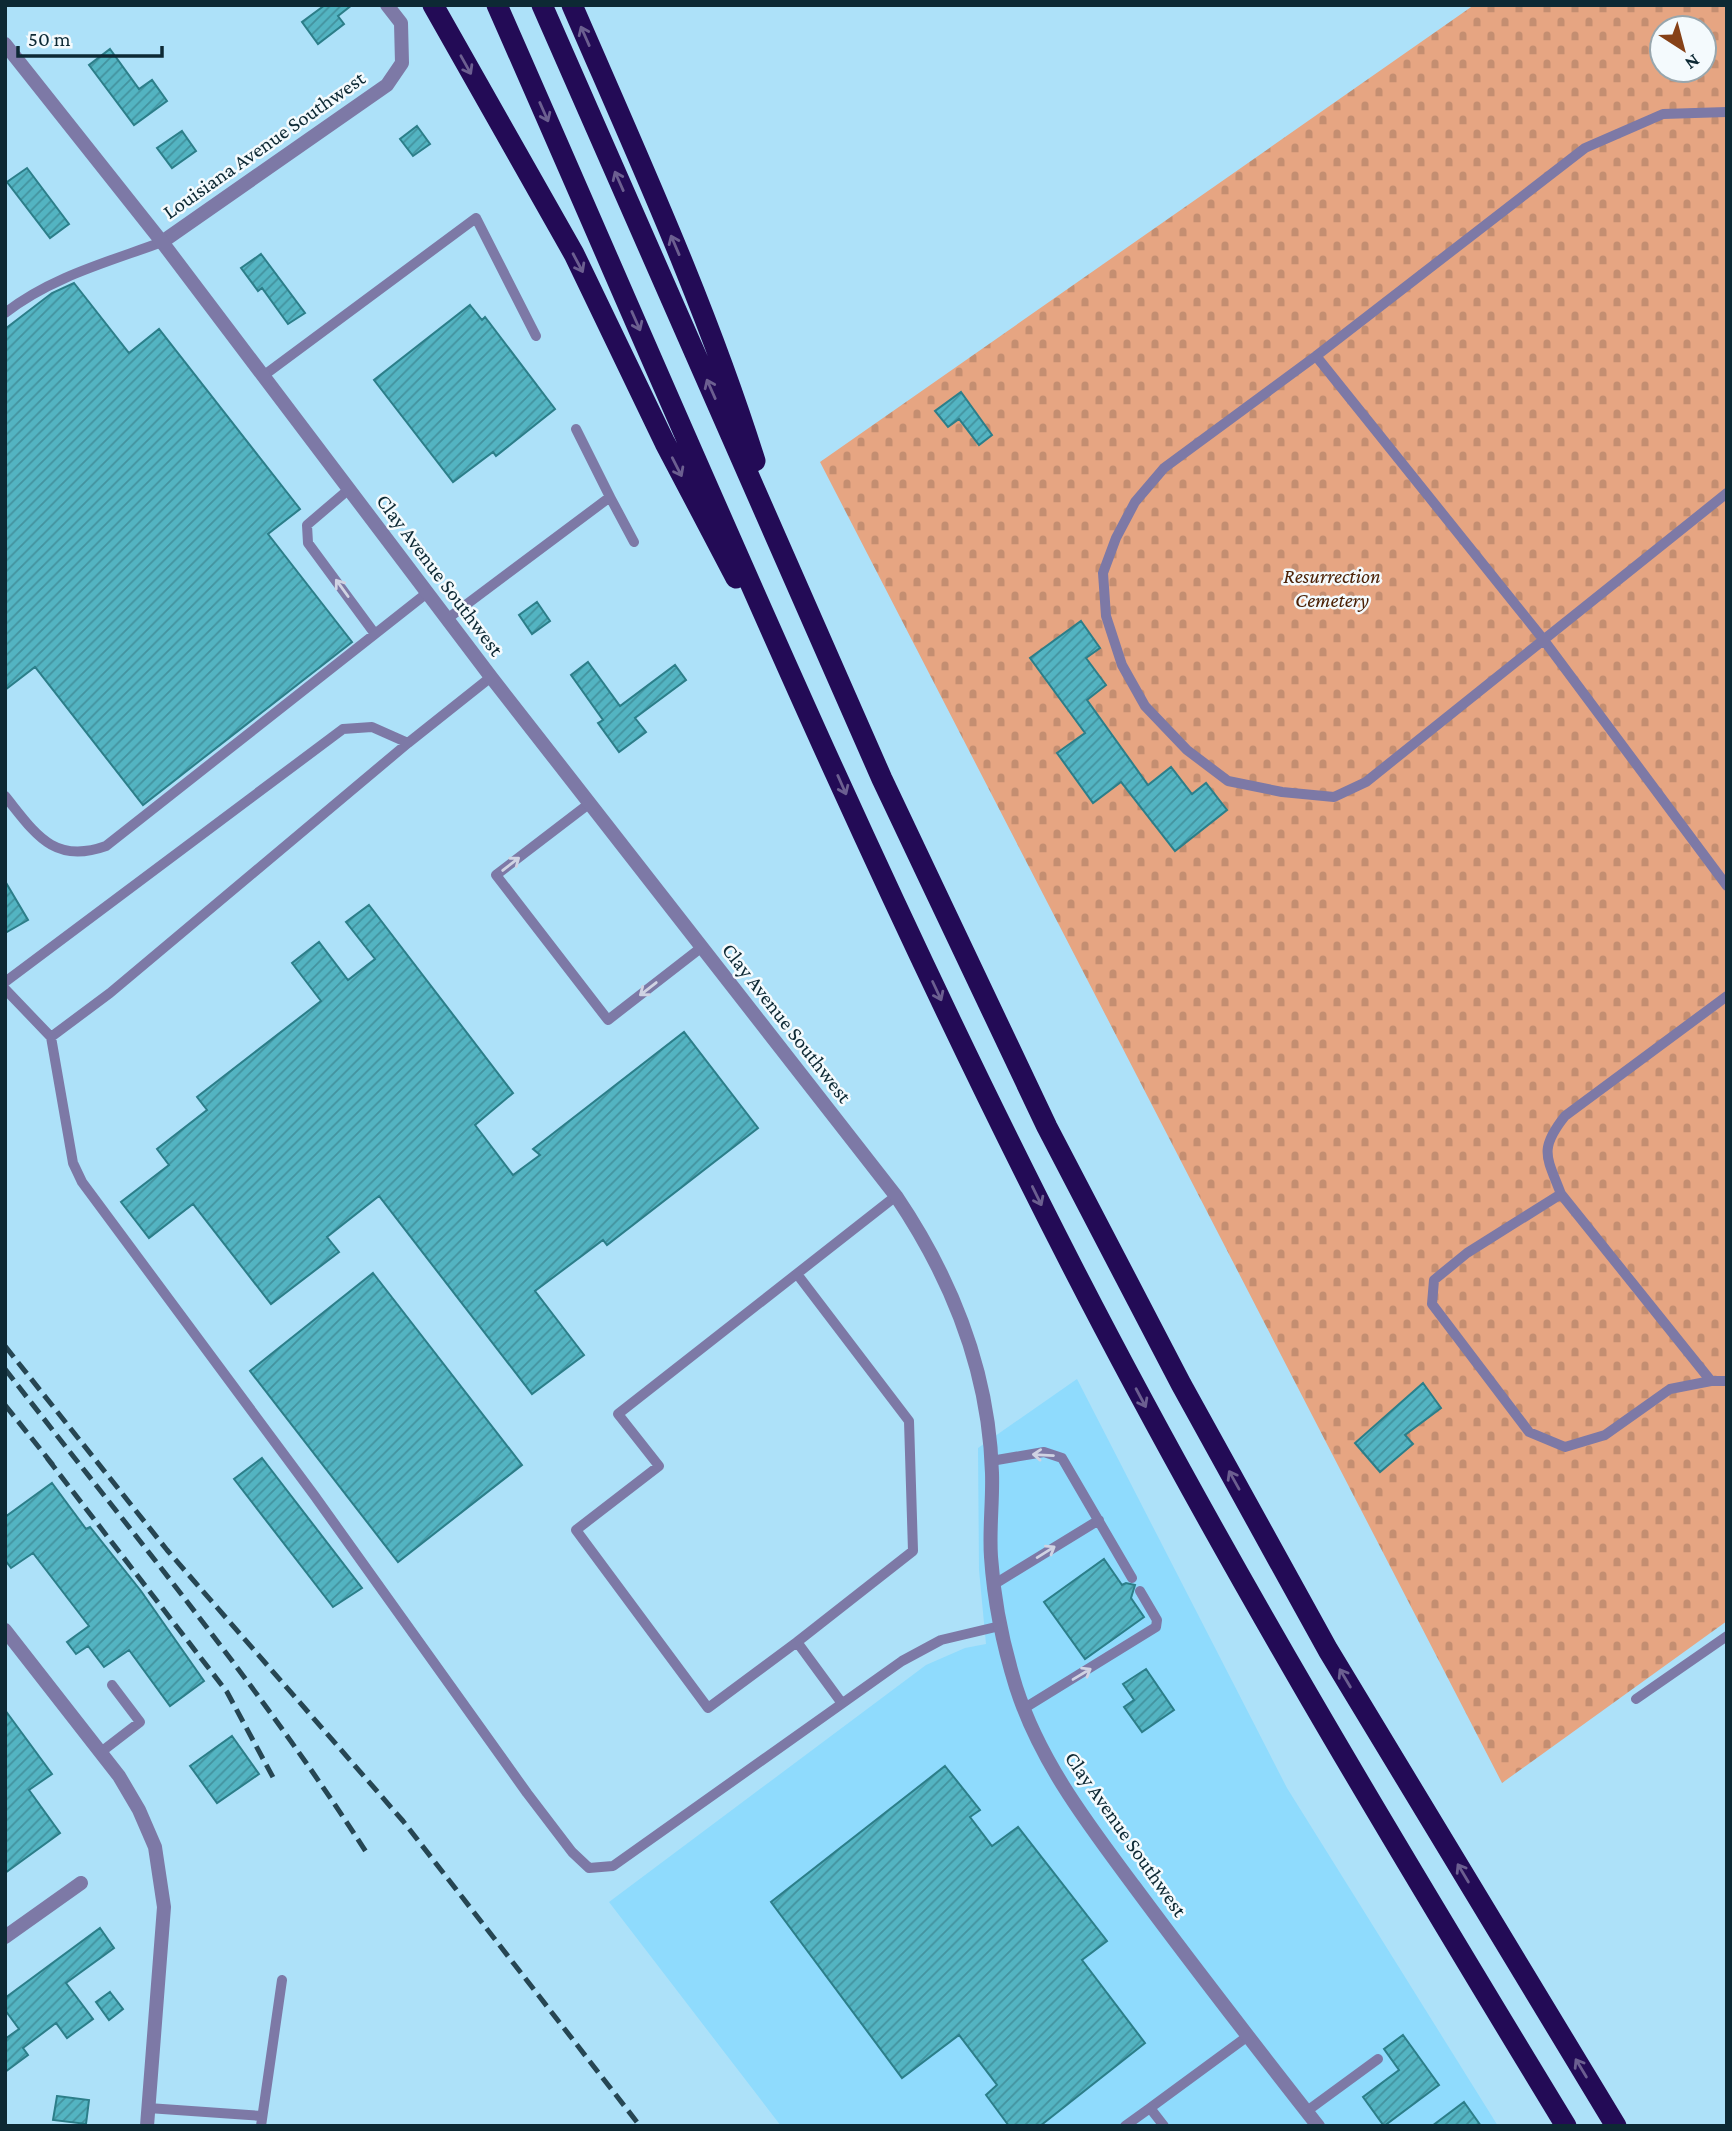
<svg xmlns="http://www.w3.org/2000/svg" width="1732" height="2131" font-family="'Crimson Pro',serif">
	<defs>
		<pattern id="cemetery-stones" width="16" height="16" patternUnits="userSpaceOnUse" patternTransform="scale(1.75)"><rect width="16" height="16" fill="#e6a582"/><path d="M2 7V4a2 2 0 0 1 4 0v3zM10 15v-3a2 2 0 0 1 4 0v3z" fill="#c48e71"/></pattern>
		<pattern id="building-hatch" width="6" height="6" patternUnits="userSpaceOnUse" patternTransform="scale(1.75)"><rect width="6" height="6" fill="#53b4c2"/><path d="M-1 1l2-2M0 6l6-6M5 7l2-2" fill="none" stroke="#43929e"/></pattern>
	</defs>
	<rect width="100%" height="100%" fill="#ade1f9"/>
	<path fill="#8fdbfd" d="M 1077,1379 L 1287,1788 L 1498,2126 L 781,2126 L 609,1902 L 926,1665 L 965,1648 L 986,1644 L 979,1570 L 978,1448 Z"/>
	<path fill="url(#cemetery-stones)" fill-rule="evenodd" d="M 1474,5 L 1727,5 L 1727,1621 L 1502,1783 L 820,462 ZM 1662,28 L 1704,28 L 1704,70 L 1662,70 Z"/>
	<path fill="url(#building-hatch)" stroke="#2c7e89" stroke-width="2" d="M 325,5 L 352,5 L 338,16 L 344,24 L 318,44 L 302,22 Z
		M 110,49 L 139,89 L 152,80 L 167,101 L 134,125 L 89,65 Z
		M 417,126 L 430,144 L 413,156 L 400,139 Z
		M 182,131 L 196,151 L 172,168 L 157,148 Z
		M 27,168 L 69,224 L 50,238 L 7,182 Z
		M 261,254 L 305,313 L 288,324 L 262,288 L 258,291 L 241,268 Z
		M 74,283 L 129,353 L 159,329 L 300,509 L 268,534 L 352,642 L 143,805 L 35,667 L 5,690 L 5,329 L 52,293 Z
		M 470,305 L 482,320 L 485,317 L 555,409 L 496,456 L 493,452 L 453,482 L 374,380 Z
		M 961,392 L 992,435 L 979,445 L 959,419 L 948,427 L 935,411 Z
		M 537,602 L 550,621 L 532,634 L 519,615 Z
		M 1081,621 L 1100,648 L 1086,658 L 1106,685 L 1087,700 L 1148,785 L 1171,767 L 1192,794 L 1206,783 L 1227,810 L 1175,851 L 1121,782 L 1093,803 L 1057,753 L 1085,733 L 1030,658 Z
		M 588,662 L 620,706 L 675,665 L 686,680 L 635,718 L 646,732 L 619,752 L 598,723 L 603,720 L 571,675 Z
		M 5,881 L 28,920 L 5,933 Z
		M 369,905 L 513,1093 L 475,1125 L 513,1175 L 540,1155 L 533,1149 L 684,1032 L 758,1128 L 607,1245 L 603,1240 L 535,1291 L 584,1355 L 532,1394 L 379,1196 L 327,1237 L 339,1252 L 271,1304 L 193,1204 L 149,1238 L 121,1202 L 169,1165 L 157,1149 L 207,1110 L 197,1097 L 321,1001 L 292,963 L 319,942 L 348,980 L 375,959 L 346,922 Z
		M 373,1273 L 522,1465 L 398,1562 L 250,1371 Z
		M 1423,1383 L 1441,1408 L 1405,1435 L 1413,1444 L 1380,1472 L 1355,1443 Z
		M 262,1458 L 362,1588 L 333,1607 L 234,1479 Z
		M 52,1483 L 86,1529 L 90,1527 L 141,1591 L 204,1681 L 170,1706 L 129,1650 L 104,1667 L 88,1646 L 76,1654 L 67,1642 L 89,1626 L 33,1553 L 11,1568 L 5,1560 L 5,1517 Z
		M 1104,1559 L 1122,1585 L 1126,1583 L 1135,1585 L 1131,1598 L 1144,1617 L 1085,1659 L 1044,1602 Z
		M 1146,1669 L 1174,1710 L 1142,1732 L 1124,1707 L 1134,1700 L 1123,1684 Z
		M 5,1710 L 52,1774 L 29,1790 L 60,1833 L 5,1873 Z
		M 232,1736 L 259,1774 L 217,1803 L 190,1766 Z
		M 945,1766 L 980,1810 L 970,1817 L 992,1846 L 1018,1827 L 1107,1941 L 1082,1960 L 1145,2043 L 1040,2126 L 1009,2126 L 986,2095 L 997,2085 L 959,2035 L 902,2078 L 771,1902 Z
		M 100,1928 L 114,1948 L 66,1983 L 93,2019 L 67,2038 L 56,2023 L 23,2048 L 28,2055 L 5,2072 L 5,2039 L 19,2029 L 5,2010 L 5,1998 Z
		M 110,1992 L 123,2009 L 109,2020 L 96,2002 Z
		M 1403,2035 L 1439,2085 L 1384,2126 L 1363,2097 L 1399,2070 L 1384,2049 Z
		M 57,2096 L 89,2100 L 86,2124 L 53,2120 Z
		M 1464,2102 L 1481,2126 L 1432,2126 Z"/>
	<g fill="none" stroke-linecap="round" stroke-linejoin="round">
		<path stroke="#7d79a6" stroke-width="10" d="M 1727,112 L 1663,114 L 1585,148 L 1316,356 L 1164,468 L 1135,502 L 1116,538 L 1103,573 L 1106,616 L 1122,665 L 1145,706 L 1187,750 L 1228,781 L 1282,792 L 1334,797 L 1366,782 L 1727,493
			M 5,313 C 51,277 108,262 162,242
			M 1316,356 L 1543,639 L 1727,886
			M 263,376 L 476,218 L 536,336
			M 348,490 L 307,525 L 308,543 L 375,634
			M 610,497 L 634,542
			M 447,619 L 610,497 L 576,429
			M 5,796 C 35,833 53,865 106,846 L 427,593
			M 590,803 L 496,875 L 608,1020 L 702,947
			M 5,982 L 343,729 L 372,727 L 408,743 L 491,677
			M 5,989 L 51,1037 L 110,993 L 408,743
			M 1727,996 L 1565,1116 C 1538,1150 1547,1157 1561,1194 L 1711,1381 L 1727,1381
			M 51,1037 L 73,1163 L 82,1182 L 314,1495 L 527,1793 L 572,1852 L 589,1868 L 613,1866 L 902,1661 L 941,1640 L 1000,1626
			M 1561,1194 L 1467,1253 L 1434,1280 L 1432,1304 L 1529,1432 L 1565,1447 L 1605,1435 L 1670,1389 L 1711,1381
			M 797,1274 L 909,1421 L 913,1551 L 797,1642 L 841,1702
			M 991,1461 L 1044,1452 L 1062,1458 L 1132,1578
			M 993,1585 L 1099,1520
			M 797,1642 L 708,1708 L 576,1530 L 659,1466 L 618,1414 L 896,1196
			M 1636,1699 L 1727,1636
			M 1023,1709 L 1156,1627 L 1157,1620 L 1140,1591
			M 101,1752 L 140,1722 L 112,1685
			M 148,2108 L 262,2116
			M 1307,2111 L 1378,2059
			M 261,2126 L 282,1980
			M 1125,2126 L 1150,2108
			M 1164,2126 L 1150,2108 L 1248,2036"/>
		<path stroke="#7d79a6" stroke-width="14" d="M 162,242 L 387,85 L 402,63 L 401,23 L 387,5
			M 5,1937 L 81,1883"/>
		<path stroke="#7d79a6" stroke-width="14" d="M 5,44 L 162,242 L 491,677 L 896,1196 C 952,1279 989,1372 992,1473 C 993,1501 989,1529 991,1557 C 994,1602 1003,1645 1016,1687 C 1040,1762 1088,1824 1134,1886 C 1194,1967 1256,2047 1318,2126
			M 5,1630 L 119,1776 L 139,1810 L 155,1847 L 164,1907 L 147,2126"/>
		<path stroke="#230b56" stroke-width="21" d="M 433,5 L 574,254 L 665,443 L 736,578
			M 497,5 C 683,427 861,855 1072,1266 C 1223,1560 1394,1843 1566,2126
			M 542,5 L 882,779 L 1047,1127 L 1181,1384 L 1328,1650 L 1616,2126
			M 572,5 C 637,155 706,305 755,461"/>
		<path stroke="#264653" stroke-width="5" stroke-dasharray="14 7" stroke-linecap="butt" d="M 5,1346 L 167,1550 L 403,1821 L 640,2126
			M 5,1369 C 129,1529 259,1685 368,1855
			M 5,1405 L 53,1465
			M 47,1458 L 227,1692 L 275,1781"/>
	</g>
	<defs><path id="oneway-shaft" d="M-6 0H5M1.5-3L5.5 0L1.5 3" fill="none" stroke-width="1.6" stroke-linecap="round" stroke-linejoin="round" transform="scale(1.75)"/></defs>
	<g stroke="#6c5f90">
		<use href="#oneway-shaft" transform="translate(585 36) rotate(-114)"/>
		<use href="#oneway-shaft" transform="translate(466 65) rotate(61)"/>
		<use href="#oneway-shaft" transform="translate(544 112) rotate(66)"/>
		<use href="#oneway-shaft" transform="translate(619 181) rotate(-114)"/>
		<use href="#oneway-shaft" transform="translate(675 245) rotate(-113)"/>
		<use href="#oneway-shaft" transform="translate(578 263) rotate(62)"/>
		<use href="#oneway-shaft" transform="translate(636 321) rotate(66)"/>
		<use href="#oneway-shaft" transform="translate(711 389) rotate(-114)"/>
		<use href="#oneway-shaft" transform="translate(677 467) rotate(63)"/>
		<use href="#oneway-shaft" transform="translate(842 785) rotate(66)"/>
		<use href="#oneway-shaft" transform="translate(937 991) rotate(65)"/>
		<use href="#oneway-shaft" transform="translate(1037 1196) rotate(64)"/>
		<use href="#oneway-shaft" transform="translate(1141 1398) rotate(62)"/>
		<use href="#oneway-shaft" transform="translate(1234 1480) rotate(-119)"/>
		<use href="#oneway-shaft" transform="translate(1345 1678) rotate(-121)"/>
		<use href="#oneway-shaft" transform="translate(1463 1873) rotate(-121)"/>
		<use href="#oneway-shaft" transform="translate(1581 2068) rotate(-121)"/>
	</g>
	<g stroke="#d0d3e3">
		<use href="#oneway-shaft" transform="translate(342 588) rotate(-126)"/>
		<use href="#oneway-shaft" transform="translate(511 864) rotate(-38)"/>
		<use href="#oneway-shaft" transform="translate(648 989) rotate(142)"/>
		<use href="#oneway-shaft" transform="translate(1043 1455) rotate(-177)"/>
		<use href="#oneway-shaft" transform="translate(1046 1552) rotate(-32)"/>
		<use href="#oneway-shaft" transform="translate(1082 1674) rotate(-31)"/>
	</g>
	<g text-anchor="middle" stroke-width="5" stroke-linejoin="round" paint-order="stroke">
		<g font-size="21" fill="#0d2934" stroke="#f4fafd">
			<text transform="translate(264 145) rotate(-35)" y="7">Louisiana Avenue Southwest</text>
			<text transform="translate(440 575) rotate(53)" y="7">Clay Avenue Southwest</text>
			<text transform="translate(787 1023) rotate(52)" y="7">Clay Avenue Southwest</text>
			<text transform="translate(1126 1834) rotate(55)" y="7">Clay Avenue Southwest</text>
		</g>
		<g font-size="21" font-style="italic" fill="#4b2106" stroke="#f4fafd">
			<text x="1332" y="583">Resurrection<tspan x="1332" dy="24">Cemetery</tspan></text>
		</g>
	</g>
	<rect width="1732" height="2131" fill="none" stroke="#0d2934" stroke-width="14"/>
	<g transform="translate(1683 49) rotate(144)"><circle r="33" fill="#f4fafd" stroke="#98a6ad" stroke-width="2"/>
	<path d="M0-5L12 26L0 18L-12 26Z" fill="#864117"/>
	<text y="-10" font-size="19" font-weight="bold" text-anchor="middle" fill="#0d2934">N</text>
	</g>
	<path d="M18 46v10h144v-10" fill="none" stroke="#0d2934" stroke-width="3.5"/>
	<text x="28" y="46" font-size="21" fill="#0d2934" stroke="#f4fafd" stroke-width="5" paint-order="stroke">50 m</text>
</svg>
